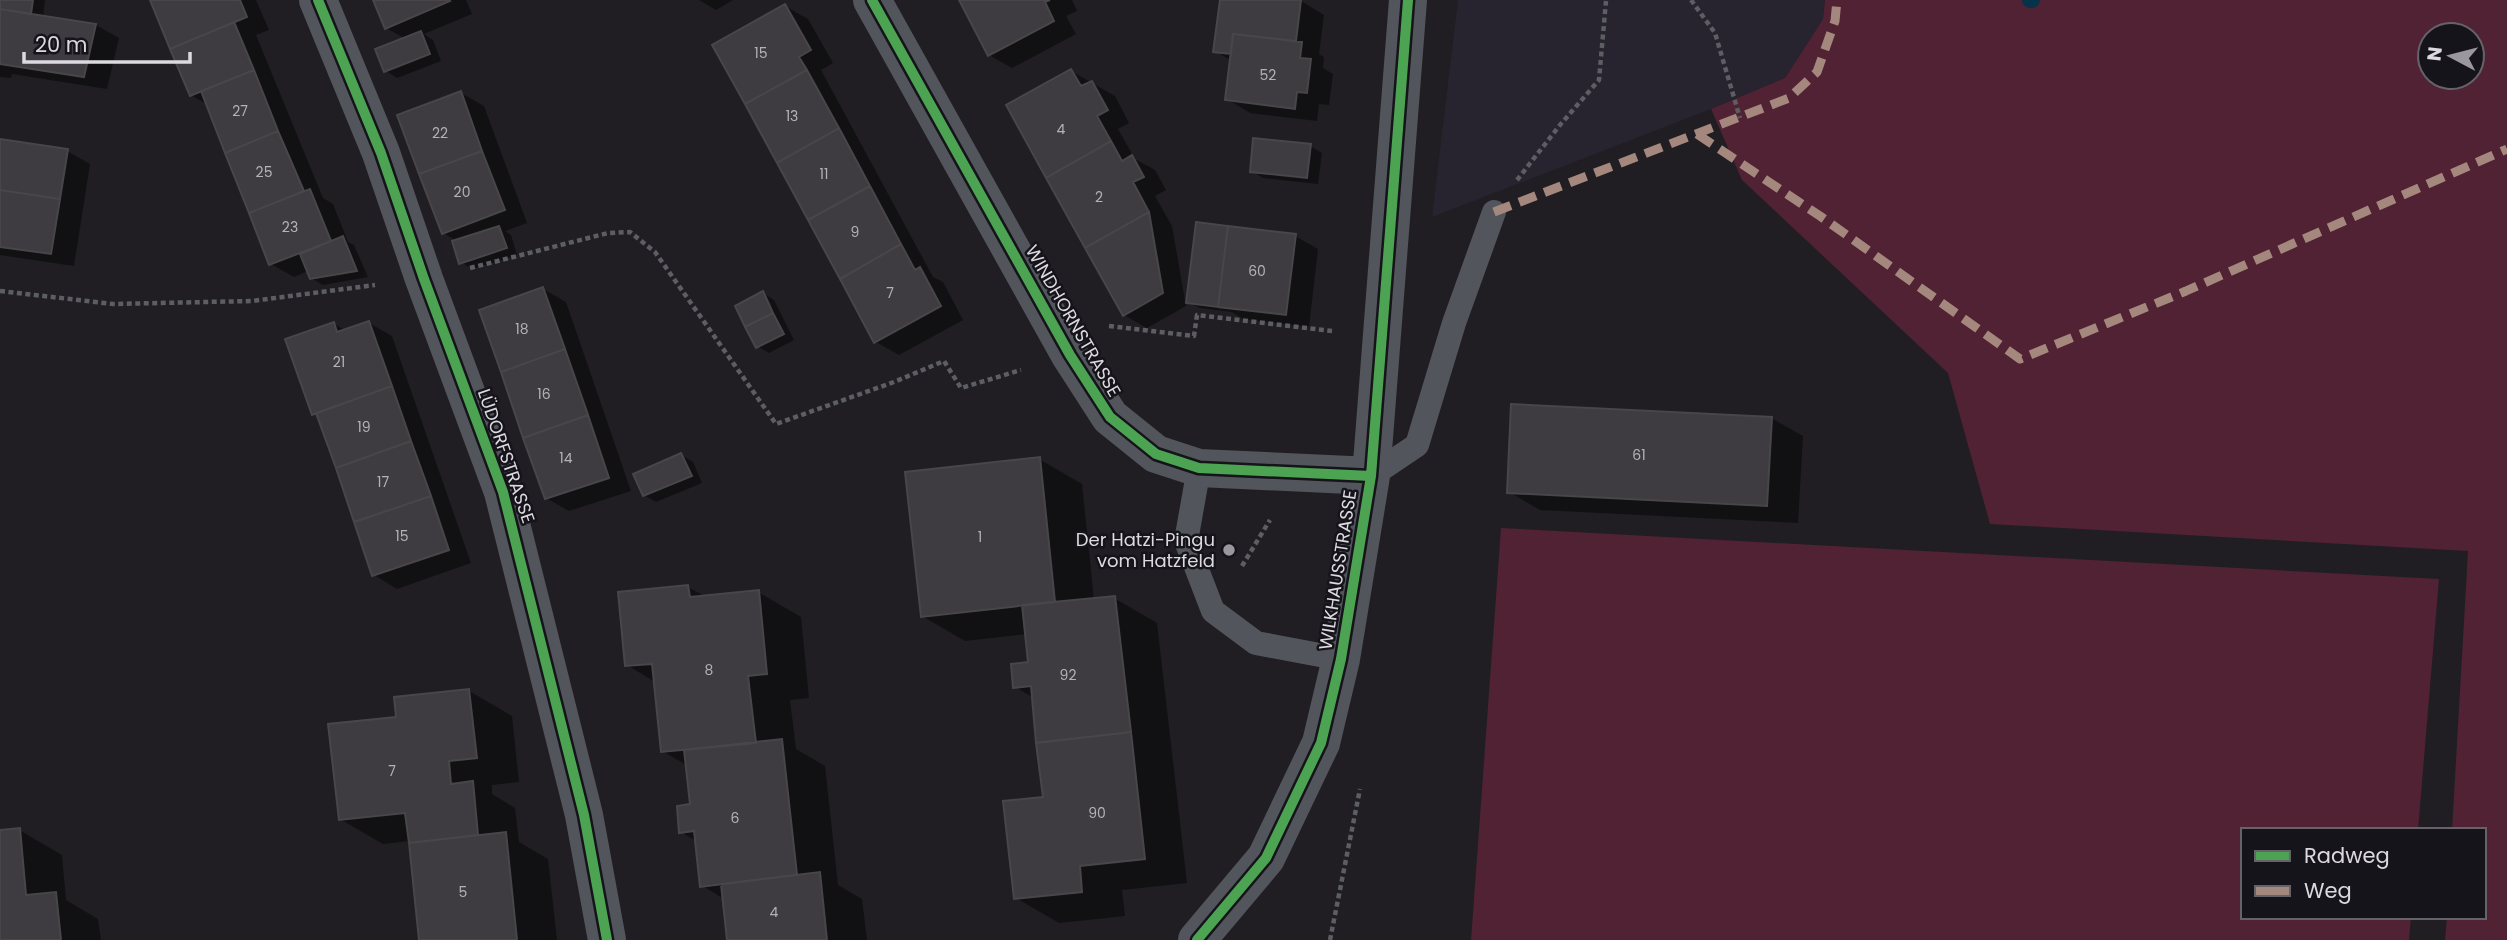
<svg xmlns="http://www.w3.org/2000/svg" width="2507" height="940" font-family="Poppins,sans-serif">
	<rect width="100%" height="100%" fill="#201e23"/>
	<path fill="#27232f" d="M 1458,0 L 1825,0 L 1823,19 L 1785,78 L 1711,109 L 1432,217 Z"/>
	<path fill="#502233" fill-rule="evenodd" d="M 1825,0 L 2507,0 L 2507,940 L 2445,940 L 2447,917 L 2484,917 L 2484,830 L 2452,830 L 2468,551 L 1990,524 L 1948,373 L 1742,180 L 1711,109 L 1785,78 L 1823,19 ZM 2430,35 L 2472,35 L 2472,77 L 2430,77 Z
		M 1501,528 L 2439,579 L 2418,830 L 2243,830 L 2243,917 L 2411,917 L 2409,940 L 1471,940 Z"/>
	<path fill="#0007" d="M 0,0 L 45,0 L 43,17 L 96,25 L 119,38 L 107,89 L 12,74 L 11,78 L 0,77 Z
		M 152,0 L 256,0 L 269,30 L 256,35 L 323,198 L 333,204 L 348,242 L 354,245 L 368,277 L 323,285 L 311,278 L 308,271 L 294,277 L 271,264 L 208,105 L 191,95 Z
		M 375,0 L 466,0 L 472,14 L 424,34 L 433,40 L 441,61 L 397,78 L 386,71 L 406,39 L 386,28 Z
		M 699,0 L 733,0 L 716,10 Z
		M 961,0 L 1072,0 L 1077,11 L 1066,16 L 1076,34 L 1012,68 L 989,55 Z
		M 1221,0 L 1301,1 L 1324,15 L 1319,54 L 1324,57 L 1323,68 L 1333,74 L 1329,105 L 1319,104 L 1317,121 L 1250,113 L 1227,99 L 1232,61 L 1215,51 Z
		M 785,6 L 808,19 L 833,63 L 821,70 L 933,277 L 943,282 L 963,320 L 899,355 L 876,342 Z
		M 1071,71 L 1115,96 L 1129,123 L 1118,129 L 1135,159 L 1155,170 L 1166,190 L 1155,196 L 1172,226 L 1186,306 L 1147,328 L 1124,315 Z
		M 461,93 L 484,106 L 527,223 L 505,231 L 511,235 L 517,255 L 472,269 L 461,262 L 457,241 L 443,233 Z
		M 0,140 L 67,151 L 90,164 L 74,266 L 0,255 Z
		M 1310,146 L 1322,153 L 1318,184 L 1263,178 L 1252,171 Z
		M 1295,236 L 1318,249 L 1309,327 L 1243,319 L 1232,312 L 1200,308 L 1188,302 Z
		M 543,289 L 566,302 L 631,491 L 569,511 L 546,498 Z
		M 763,293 L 774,300 L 794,340 L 769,353 L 757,346 Z
		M 369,323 L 392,336 L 471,563 L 397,589 L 374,575 L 320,417 L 314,413 L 334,324 L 347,331 Z
		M 1771,418 L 1803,436 L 1798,523 L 1540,510 L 1509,492 Z
		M 681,455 L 693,462 L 702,483 L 656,502 L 644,495 Z
		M 1039,459 L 1082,484 L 1094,600 L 1114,598 L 1157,623 L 1187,883 L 1122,890 L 1125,916 L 1059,923 L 1016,898 L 1045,798 L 1034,698 L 1015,687 L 1030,663 L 1026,634 L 965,641 L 922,616 Z
		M 688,587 L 706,597 L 758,592 L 801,617 L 809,698 L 790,700 L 796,749 L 825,766 L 838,885 L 862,899 L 867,940 L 729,940 L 724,899 L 701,885 L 696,841 L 681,832 L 692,806 L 688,766 L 662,751 L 655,682 L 627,665 Z
		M 469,691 L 512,716 L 519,782 L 492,785 L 492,794 L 515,808 L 519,842 L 548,859 L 557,940 L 421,940 L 410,841 L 383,844 L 340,819 L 398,718 Z
		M 19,830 L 62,855 L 66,900 L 98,919 L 101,940 L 0,940 L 0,832 Z"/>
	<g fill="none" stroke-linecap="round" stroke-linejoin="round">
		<path stroke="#07334a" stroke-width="16" d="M 2030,0 L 2032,0"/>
	</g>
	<path fill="#3e3c40" stroke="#484649" stroke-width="2" d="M 0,0 L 33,0 L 31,14 L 0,9 Z
		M 150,0 L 240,0 L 247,17 L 170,49 Z
		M 373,0 L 449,0 L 450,1 L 385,29 Z
		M 959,0 L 1050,0 L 1045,2 L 1054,21 L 988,56 Z
		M 1220,0 L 1301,0 L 1296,41 L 1233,34 L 1231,54 L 1213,52 Z
		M 785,4 L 811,50 L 799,57 L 807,70 L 745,104 L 712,45 Z
		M 0,9 L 96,24 L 84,77 L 0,64 Z
		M 234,22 L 254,70 L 190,96 L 170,49 Z
		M 421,31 L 430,54 L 384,72 L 375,49 Z
		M 1233,34 L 1302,42 L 1300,58 L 1311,59 L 1307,93 L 1297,92 L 1295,109 L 1225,100 Z
		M 1071,69 L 1081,86 L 1092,81 L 1108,110 L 1097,116 L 1111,141 L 1046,178 L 1006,105 Z
		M 254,70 L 278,131 L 225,153 L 201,91 Z
		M 807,70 L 839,128 L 777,163 L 745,104 Z
		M 461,91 L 482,151 L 419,174 L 397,115 Z
		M 839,128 L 870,186 L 808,220 L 777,163 Z
		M 278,131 L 304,191 L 249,213 L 225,153 Z
		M 1253,138 L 1311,144 L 1307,178 L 1250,172 Z
		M 0,139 L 68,149 L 60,199 L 0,190 Z
		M 1111,141 L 1122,161 L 1132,155 L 1144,177 L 1133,182 L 1149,212 L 1085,248 L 1046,178 Z
		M 482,151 L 505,210 L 442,234 L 419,174 Z
		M 870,186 L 901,244 L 840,279 L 808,220 Z
		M 310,189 L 331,241 L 269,265 L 249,213 Z
		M 0,190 L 60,199 L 51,254 L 0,247 Z
		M 1149,212 L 1163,293 L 1123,316 L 1085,248 Z
		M 1196,222 L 1228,226 L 1218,307 L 1186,303 Z
		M 499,226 L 507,248 L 459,264 L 452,241 Z
		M 1228,226 L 1296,234 L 1286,315 L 1218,307 Z
		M 343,236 L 357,271 L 310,279 L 300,254 Z
		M 901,244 L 915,270 L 920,267 L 941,306 L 874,343 L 840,279 Z
		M 543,287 L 565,349 L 501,372 L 479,310 Z
		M 763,291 L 773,313 L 745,327 L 735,306 Z
		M 773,313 L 784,334 L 756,348 L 745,327 Z
		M 369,321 L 392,386 L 312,415 L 285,339 L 334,322 L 337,332 Z
		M 565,349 L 588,415 L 523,438 L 501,372 Z
		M 392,386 L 411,441 L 336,468 L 316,413 Z
		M 1511,404 L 1772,417 L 1767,506 L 1507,493 Z
		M 588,415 L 609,478 L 545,499 L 523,438 Z
		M 411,441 L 431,496 L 354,522 L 336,468 Z
		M 681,453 L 692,476 L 643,496 L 633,474 Z
		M 1040,457 L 1055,602 L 921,617 L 905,472 Z
		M 431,496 L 449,550 L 372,576 L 354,522 Z
		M 688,585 L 690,597 L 759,590 L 767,674 L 748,676 L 756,743 L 661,752 L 652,664 L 625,666 L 618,592 Z
		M 1115,596 L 1131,732 L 1036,743 L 1031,686 L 1013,688 L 1011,664 L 1028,662 L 1022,605 Z
		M 469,689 L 477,758 L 449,761 L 451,784 L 473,781 L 478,835 L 409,843 L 405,813 L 339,820 L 328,724 L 396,717 L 394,697 Z
		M 1131,732 L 1145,859 L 1080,866 L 1082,892 L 1014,899 L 1003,801 L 1043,797 L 1036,743 Z
		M 782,739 L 797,875 L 700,887 L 694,831 L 679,833 L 677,806 L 690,804 L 684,750 Z
		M 20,828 L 26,895 L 56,892 L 61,940 L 0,940 L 0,830 Z
		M 506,832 L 517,940 L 419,940 L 409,843 Z
		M 820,872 L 827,940 L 727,940 L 721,884 Z"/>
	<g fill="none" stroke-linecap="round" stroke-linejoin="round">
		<path stroke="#5c5e63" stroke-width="4.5" stroke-dasharray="5 3.5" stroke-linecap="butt" d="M 1691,0 L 1715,33 L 1740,118
			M 1517,180 L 1560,125 L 1599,80 L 1606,1
			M 470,268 L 608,233 L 630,232 L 655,252 L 776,424 L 894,382 L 944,361 L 961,388 L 1021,370
			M 0,291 L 113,304 L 252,301 L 375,285
			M 1109,326 L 1194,336 L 1197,315 L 1332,331
			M 1242,566 L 1270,520
			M 1330,940 L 1360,789"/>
		<path stroke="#52555b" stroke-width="24" d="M 1199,468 L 1186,541 L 1213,611 L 1256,643 L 1341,659
			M 1371,476 L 1417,445 L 1454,323 L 1494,212"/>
		<path stroke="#52555b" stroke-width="38" d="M 318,0 L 381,153 L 424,279 L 503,492 L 584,815 L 607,940
			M 872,0 L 1070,355 L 1110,417 L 1156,454 L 1199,468 L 1371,476
			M 1197,940 L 1266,858 L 1321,743 L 1341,659 L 1371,476 L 1408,0"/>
		<path stroke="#a5887d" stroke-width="9" stroke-dasharray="18 9" stroke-linecap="butt" d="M 1697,134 L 1820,216 L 2020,359 L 2186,291 L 2507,149
			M 1494,212 L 1789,98 L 1817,72 L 1835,21 L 1837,0"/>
		<g stroke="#16141b" stroke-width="15">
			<path id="cycleway" d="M 318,0 L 381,153 L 424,279 L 503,492 L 584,815 L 607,940
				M 872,0 L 1070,355 L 1110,417 L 1156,454 L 1199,468 L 1371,476
				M 1197,940 L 1266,858 L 1321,743 L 1341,659 L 1371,476 L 1408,0"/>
		</g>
		<use href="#cycleway" stroke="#4ca352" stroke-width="10"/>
	</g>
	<circle fill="#9a989d" stroke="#16141b" stroke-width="2.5" cx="1229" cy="550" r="7"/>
	<g text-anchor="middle" stroke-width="5" stroke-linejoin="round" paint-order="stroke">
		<g font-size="14" fill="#b4b2b7">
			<text x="761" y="58">15</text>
			<text x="1268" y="80">52</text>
			<text x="240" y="116">27</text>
			<text x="792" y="121">13</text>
			<text x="1061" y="134">4</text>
			<text x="440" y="138">22</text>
			<text x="264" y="177">25</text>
			<text x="824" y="179">11</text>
			<text x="462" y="197">20</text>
			<text x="1099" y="202">2</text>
			<text x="290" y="232">23</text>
			<text x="855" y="237">9</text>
			<text x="1257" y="276">60</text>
			<text x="890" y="298">7</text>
			<text x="522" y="334">18</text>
			<text x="339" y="367">21</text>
			<text x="544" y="399">16</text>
			<text x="364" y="432">19</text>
			<text x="1639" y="460">61</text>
			<text x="566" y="463">14</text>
			<text x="383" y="487">17</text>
			<text x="402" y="541">15</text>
			<text x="980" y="542">1</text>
			<text x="709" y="675">8</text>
			<text x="1068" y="680">92</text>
			<text x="392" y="776">7</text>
			<text x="1097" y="818">90</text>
			<text x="735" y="823">6</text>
			<text x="463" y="897">5</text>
			<text x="774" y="917">4</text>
		</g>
		<g font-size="18" fill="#dcdadf" stroke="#16141b">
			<text transform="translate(1073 321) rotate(60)" y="6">WINDHORNSTRASSE</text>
			<text transform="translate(506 456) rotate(71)" y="6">LÜDORFSTRASSE</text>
			<text transform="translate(1338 570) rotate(-81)" y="6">WILKHAUSSTRASSE</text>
		</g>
		<g font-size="18" fill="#dcdadf" stroke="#16141b" text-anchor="end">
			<text x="1215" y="546">Der Hatzi-Pingu<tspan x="1215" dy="21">vom Hatzfeld</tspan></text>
		</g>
	</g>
	<rect x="2241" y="828" width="245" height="91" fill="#16141b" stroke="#656369" stroke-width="2"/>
	<rect x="2255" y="851" width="35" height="10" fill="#4ca352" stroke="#656369" stroke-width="2"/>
	<text x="2304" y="863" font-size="21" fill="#dcdadf">Radweg</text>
	<rect x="2255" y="886" width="35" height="10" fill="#a5887d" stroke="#656369" stroke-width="2"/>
	<text x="2304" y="898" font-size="21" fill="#dcdadf">Weg</text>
	<g transform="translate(2451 56) rotate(277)"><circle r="33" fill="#16141b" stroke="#656369" stroke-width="2"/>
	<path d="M0-5L12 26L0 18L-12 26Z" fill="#9a989d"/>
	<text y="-10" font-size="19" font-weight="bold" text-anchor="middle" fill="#dcdadf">N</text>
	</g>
	<path d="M24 52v10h166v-10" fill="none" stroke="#dcdadf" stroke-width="3.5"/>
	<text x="35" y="52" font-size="21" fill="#dcdadf" stroke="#16141b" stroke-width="5" paint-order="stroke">20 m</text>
</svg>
